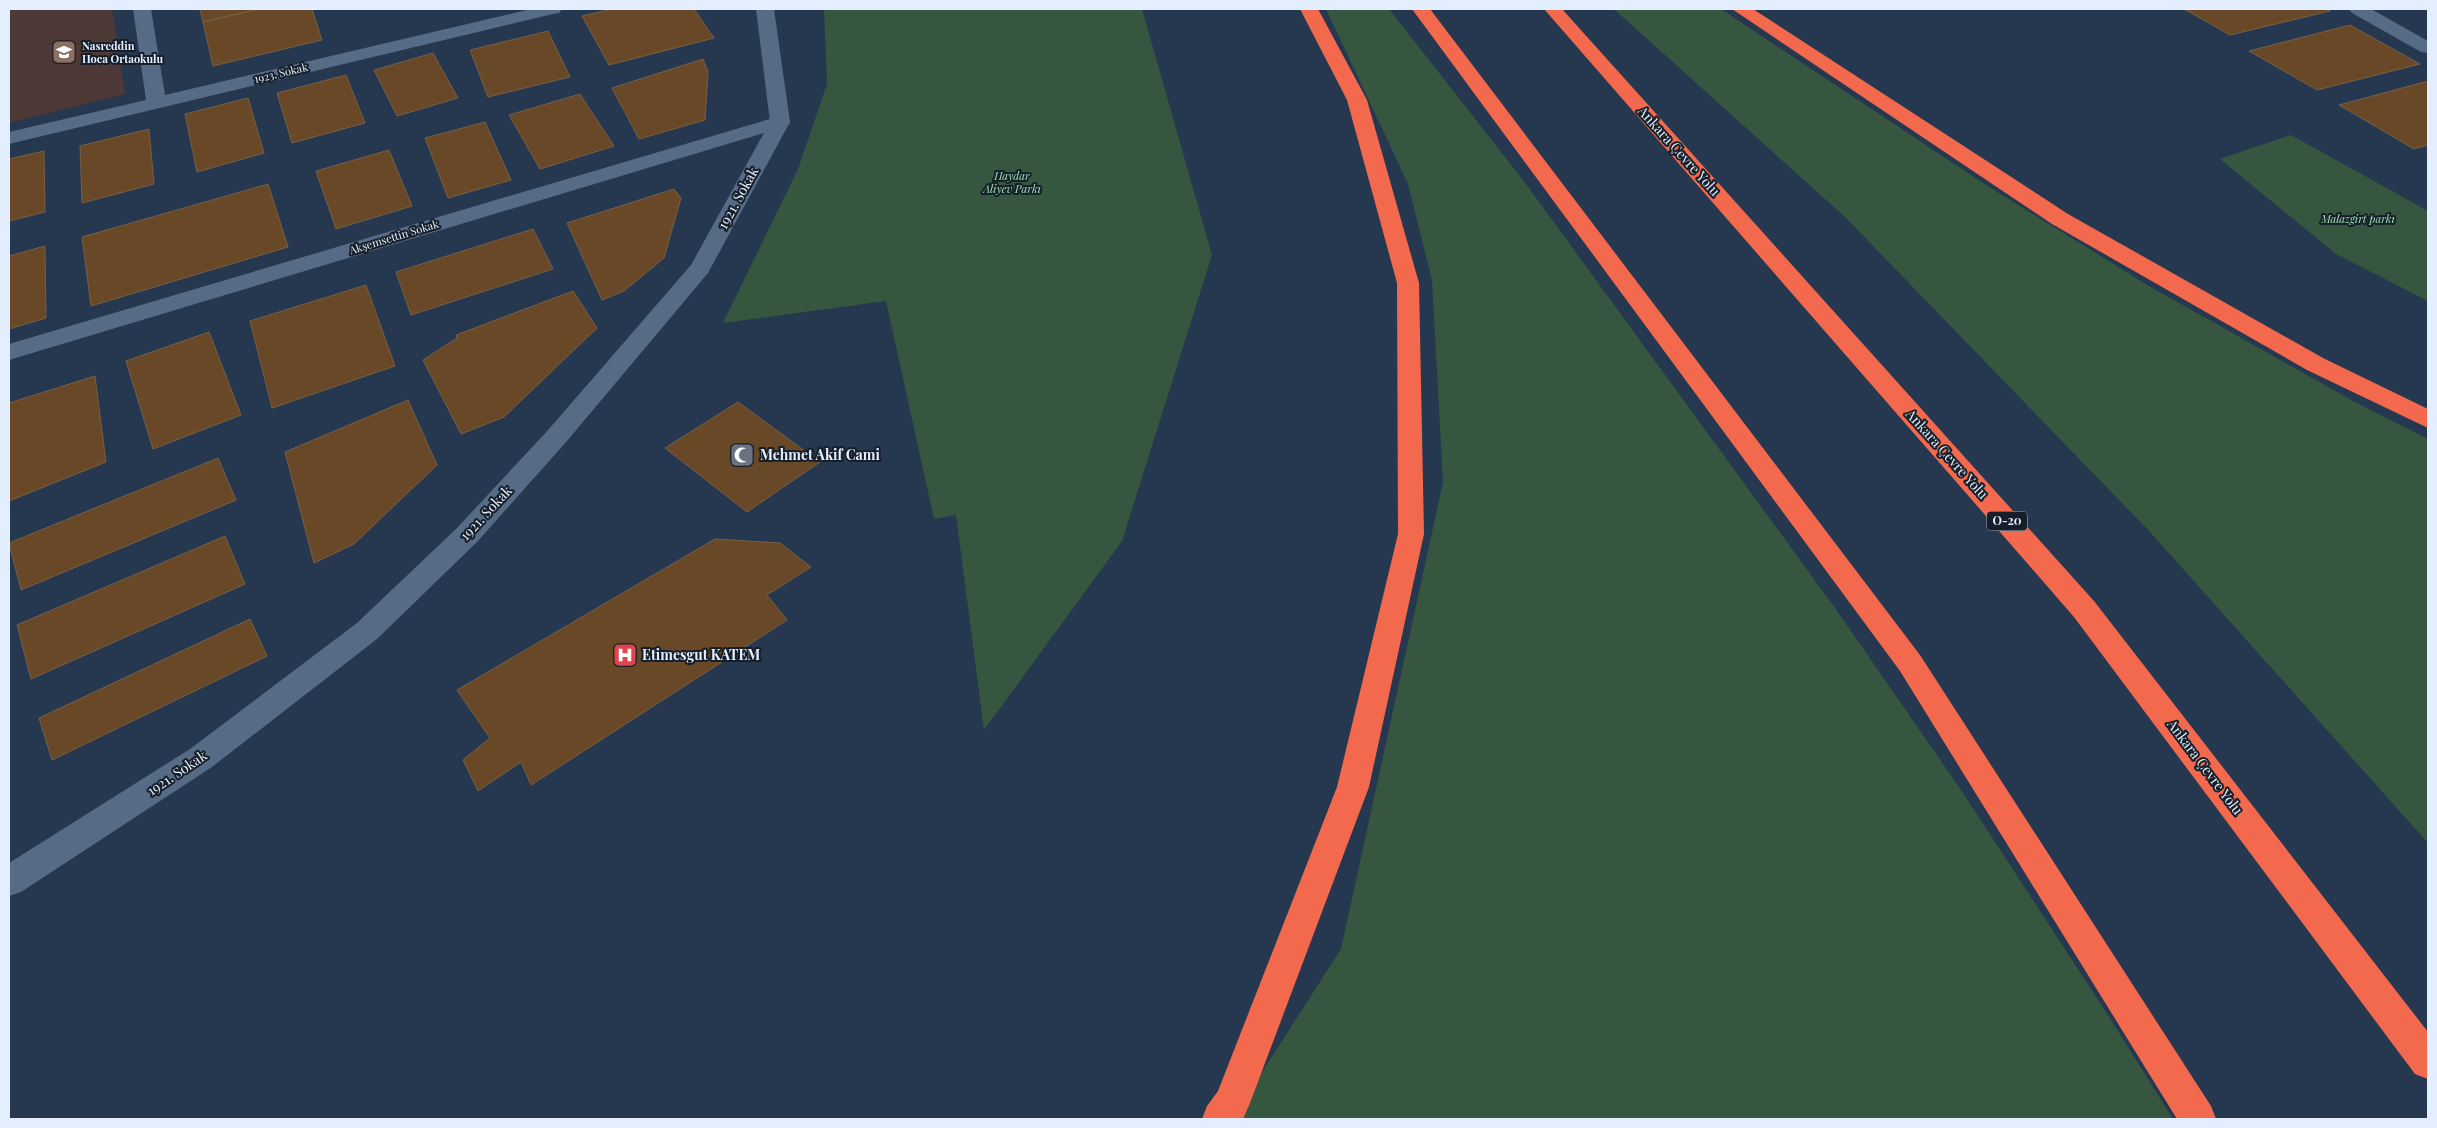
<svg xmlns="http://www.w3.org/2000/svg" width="2437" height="1128" font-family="'Playfair Display',serif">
	<rect width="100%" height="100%" fill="#25384f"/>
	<path fill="#4d3935" d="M 9,9 L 112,9 L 125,94 L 9,123 Z"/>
	<path fill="#365640" d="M 824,9 L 1142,9 L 1212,255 L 1122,541 L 984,730 L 956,515 L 934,519 L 886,301 L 723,323 L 798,169 L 827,84 Z
		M 1326,9 L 1389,9 L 1523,180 L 1835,608 L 1961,790 L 2108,1015 L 2173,1119 L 1232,1119 L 1341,949 L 1443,482 L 1432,280 L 1408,184 Z
		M 1614,9 L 1721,9 L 1986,185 L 2149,286 L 2353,401 L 2428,439 L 2428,843 L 2150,532 L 1845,217 Z
		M 2291,135 L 2428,211 L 2428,301 L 2336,254 L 2220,159 Z"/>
	<path fill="#684827" stroke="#785f47" d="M 200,9 L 259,9 L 203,22 Z
		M 259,9 L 312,9 L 322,40 L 213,66 L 203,22 Z
		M 612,9 L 694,9 L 714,38 L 609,65 L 582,16 Z
		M 2184,9 L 2325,9 L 2330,11 L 2230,35 Z
		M 2350,25 L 2420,64 L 2317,90 L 2249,51 Z
		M 548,31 L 570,77 L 488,97 L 470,50 Z
		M 433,53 L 458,98 L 397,116 L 374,70 Z
		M 703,59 L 708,72 L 705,120 L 639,139 L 612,88 Z
		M 346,75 L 365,123 L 292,143 L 277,93 Z
		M 2428,81 L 2428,145 L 2414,149 L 2339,105 Z
		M 580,94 L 614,146 L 540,169 L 509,115 Z
		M 248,98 L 264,153 L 197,172 L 185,114 Z
		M 485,122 L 511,180 L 448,198 L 425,138 Z
		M 149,129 L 154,184 L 82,203 L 80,146 Z
		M 389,150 L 412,206 L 336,229 L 316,171 Z
		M 44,151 L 45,212 L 9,221 L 9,159 Z
		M 268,184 L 288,247 L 91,306 L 82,237 Z
		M 674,189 L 681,198 L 664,258 L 624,291 L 602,300 L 567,223 Z
		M 533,229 L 553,269 L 411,315 L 396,272 Z
		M 45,246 L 46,318 L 9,329 L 9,256 Z
		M 366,285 L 395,366 L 272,408 L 250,321 Z
		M 573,291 L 597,328 L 504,417 L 461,434 L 423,360 L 457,338 L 456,335 Z
		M 209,332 L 241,415 L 153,449 L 126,361 Z
		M 95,376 L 106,462 L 9,501 L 9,403 Z
		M 408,400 L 437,465 L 354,544 L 314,563 L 285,452 Z
		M 738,402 L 820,462 L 747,512 L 665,448 Z
		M 218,458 L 236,500 L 21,590 L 9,543 Z
		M 225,536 L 245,584 L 31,679 L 17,625 Z
		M 715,539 L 780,543 L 811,567 L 767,595 L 787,620 L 531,785 L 521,762 L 478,791 L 463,760 L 490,738 L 457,690 Z
		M 250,619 L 267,656 L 52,760 L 39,718 Z"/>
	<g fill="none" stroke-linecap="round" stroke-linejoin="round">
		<path fill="#566b86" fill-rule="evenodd" d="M 133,9 L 151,9 L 165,95 L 531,9 L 562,9 L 559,13 L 553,14 L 9,144 L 9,132 L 146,100 Z
			M 2349,9 L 2371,9 L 2428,41 L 2428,53 L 2421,52 L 2352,13 Z
			M 780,116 L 787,118 L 790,122 L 787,126 L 9,360 L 9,344 Z"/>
		<path fill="#566b86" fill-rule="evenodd" d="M 756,9 L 774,9 L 790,122 L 708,273 L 567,441 L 477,542 L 377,639 L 212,767 L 21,892 L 9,896 L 9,863 L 190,749 L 357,623 L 457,528 L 549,429 L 691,265 L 770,122 Z"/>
		<path fill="#f3694d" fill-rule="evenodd" d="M 1300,9 L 1318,9 L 1367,100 L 1419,283 L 1424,534 L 1369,787 L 1250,1103 L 1243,1119 L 1202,1119 L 1207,1106 L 1218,1091 L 1337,787 L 1398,534 L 1397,283 L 1347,100 Z
			M 1412,9 L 1430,9 L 1920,655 L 2211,1106 L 2216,1119 L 2177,1119 L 1900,671 Z
			M 1544,9 L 1562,9 L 2094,601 L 2428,1032 L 2428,1079 L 2415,1074 L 2074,617 Z
			M 1732,9 L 1753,9 L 2068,214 L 2323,358 L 2428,409 L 2428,428 L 2307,370 L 2052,224 Z"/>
	</g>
	<defs>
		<g id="school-square" transform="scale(1.25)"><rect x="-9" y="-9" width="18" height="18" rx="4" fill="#8d6e63" stroke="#161f29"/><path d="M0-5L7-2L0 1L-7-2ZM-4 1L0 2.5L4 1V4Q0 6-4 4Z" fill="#fff"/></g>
		<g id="mosque-square" transform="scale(1.25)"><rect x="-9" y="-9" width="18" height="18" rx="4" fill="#6b7280" stroke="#161f29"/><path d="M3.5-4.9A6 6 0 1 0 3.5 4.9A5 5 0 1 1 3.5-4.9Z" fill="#fff"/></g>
		<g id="hospital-square" transform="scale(1.25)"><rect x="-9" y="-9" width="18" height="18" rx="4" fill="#e0444e" stroke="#161f29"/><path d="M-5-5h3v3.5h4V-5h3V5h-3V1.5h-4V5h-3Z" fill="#fff"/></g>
	</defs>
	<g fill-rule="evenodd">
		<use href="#school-square" x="64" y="52"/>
		<use href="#mosque-square" x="742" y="455"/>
		<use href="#hospital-square" x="625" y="655"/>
	</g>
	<g text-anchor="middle" stroke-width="4" stroke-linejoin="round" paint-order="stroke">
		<g font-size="11" font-weight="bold" fill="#e3efff" stroke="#161f29" text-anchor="start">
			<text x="82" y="50">Nasreddin<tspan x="82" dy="13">Hoca Ortaokulu</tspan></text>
		</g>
		<g font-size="11" fill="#e3efff" stroke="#161f29">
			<text transform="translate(281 73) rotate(-13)" y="4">1923. Sokak</text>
			<text transform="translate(394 237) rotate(-17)" y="4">Akşemsettin Sokak</text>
		</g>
		<g font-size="11" font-style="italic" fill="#9de1b2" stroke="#161f29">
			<text x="1012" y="180">Haydar<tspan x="1012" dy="13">Aliyev Parkı</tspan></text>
			<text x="2358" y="223">Malazgirt parkı</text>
		</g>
		<rect fill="#161f29" stroke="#a6b1bf" stroke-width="1" x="1987" y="511.5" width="40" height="19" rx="4"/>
		<g font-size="12" font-weight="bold" fill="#e3efff">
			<text x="2007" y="525">O-20</text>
		</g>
		<g font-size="14" fill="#e3efff" stroke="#161f29">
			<text transform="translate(1679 151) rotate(48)" y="5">Ankara Çevre Yolu</text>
			<text transform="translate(738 198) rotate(-61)" y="5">1921. Sokak</text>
			<text transform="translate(1947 454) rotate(48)" y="5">Ankara Çevre Yolu</text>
			<text transform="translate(486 513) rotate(-47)" y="5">1921. Sokak</text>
			<text transform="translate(2205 767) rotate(53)" y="5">Ankara Çevre Yolu</text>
			<text transform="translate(177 773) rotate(-34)" y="5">1921. Sokak</text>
		</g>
		<g font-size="14" font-weight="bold" fill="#e3efff" stroke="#161f29" text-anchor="start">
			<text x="760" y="460">Mehmet Akif Cami</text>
			<text x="642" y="660">Etimesgut KATEM</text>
		</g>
	</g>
	<rect width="2437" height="1128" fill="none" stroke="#e3efff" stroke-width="20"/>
</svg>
